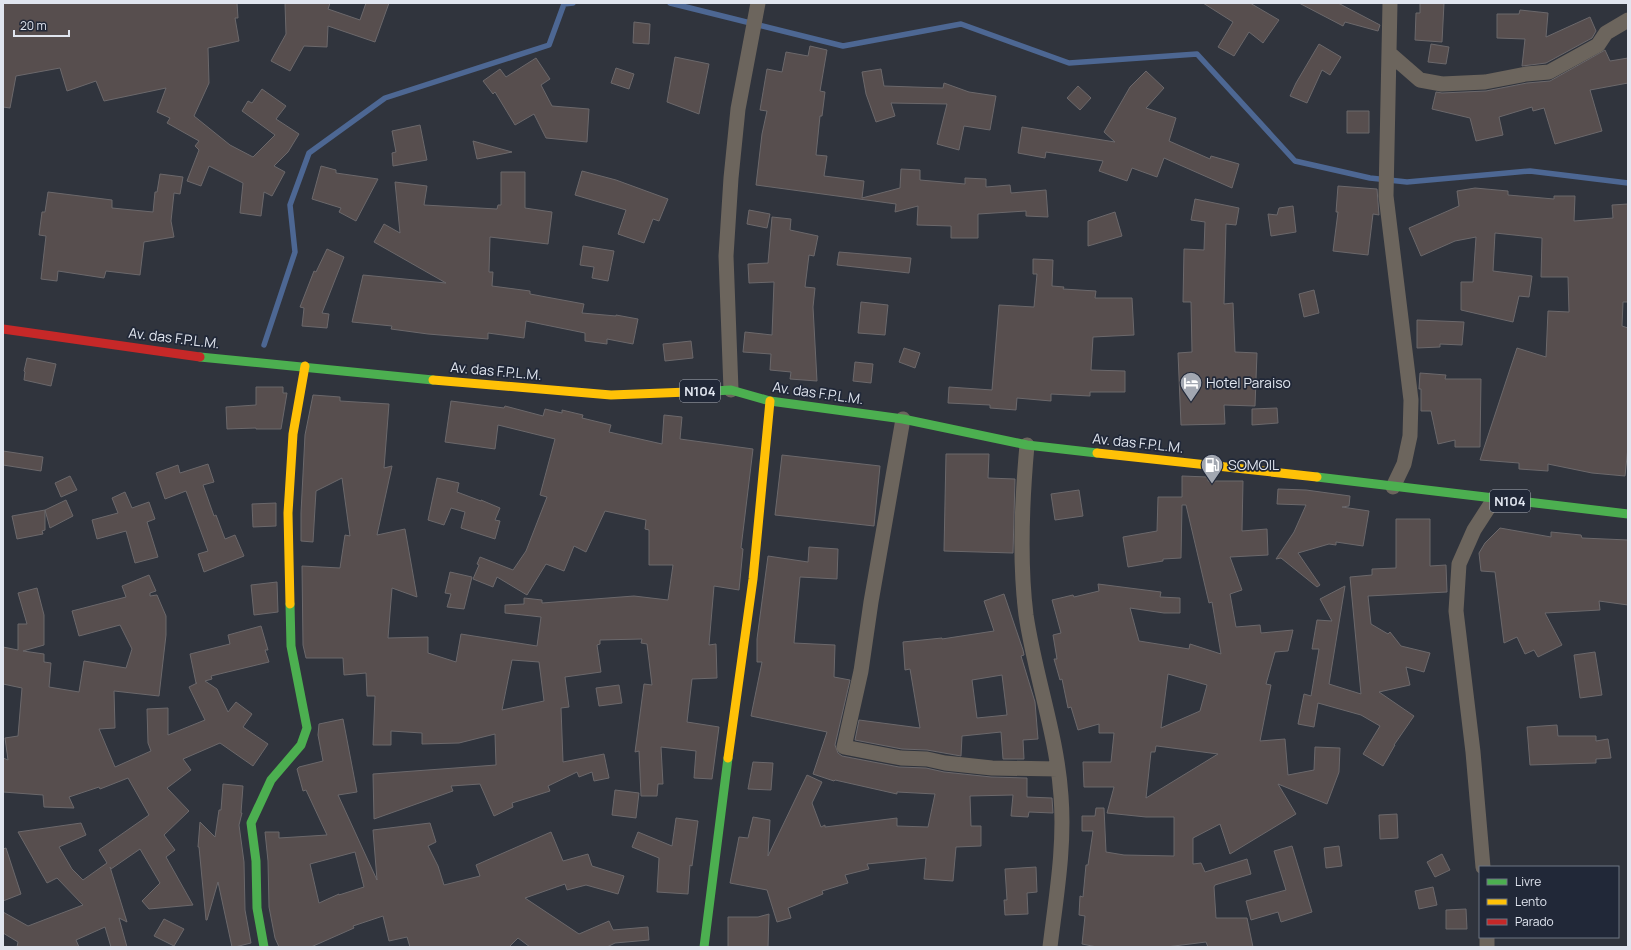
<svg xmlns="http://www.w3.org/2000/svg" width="1631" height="950" font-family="Manrope,sans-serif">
	<rect width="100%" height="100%" fill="#30343d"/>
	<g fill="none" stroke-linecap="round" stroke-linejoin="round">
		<path stroke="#4d6793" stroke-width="5.5" d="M 670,3 L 843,46 L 961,24 L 1069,63 L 1197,54 L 1295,161 L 1370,178 L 1407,182 L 1530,171 L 1628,183
			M 264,345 L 295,252 L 290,205 L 309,153 L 385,98 L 549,45 L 564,4 L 573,3"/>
	</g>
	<path fill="#574e4e" stroke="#6b686b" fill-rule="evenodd" d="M 3,3 L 237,3 L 238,18 L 235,18 L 239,41 L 208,48 L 209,83 L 194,116 L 230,145 L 253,157 L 275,135 L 242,111 L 248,101 L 252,103 L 262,89 L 286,106 L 276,119 L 299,134 L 288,152 L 274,166 L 285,172 L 272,196 L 264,192 L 261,216 L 240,213 L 243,183 L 209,166 L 201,186 L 187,181 L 199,150 L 195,146 L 199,141 L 167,123 L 170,118 L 157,112 L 166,88 L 104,101 L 96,81 L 67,91 L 60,68 L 16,76 L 10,108 L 3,107 Z
		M 285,3 L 330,3 L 328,9 L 360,20 L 366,3 L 389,3 L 375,42 L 328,26 L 327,47 L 304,46 L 290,71 L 271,61 L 286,34 Z
		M 1203,3 L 1250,3 L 1279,20 L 1263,43 L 1249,32 L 1234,56 L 1218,47 L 1233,22 Z
		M 1299,3 L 1338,3 L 1380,25 L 1378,31 L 1345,22 L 1343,26 Z
		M 1420,3 L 1444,3 L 1442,42 L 1415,40 L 1416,13 L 1420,13 Z
		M 1520,10 L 1548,13 L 1546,37 L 1590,17 L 1596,31 L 1592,38 L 1546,63 L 1522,66 L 1525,39 L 1497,38 L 1497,14 L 1519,14 Z
		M 634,22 L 650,24 L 649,44 L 633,43 Z
		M 1319,44 L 1341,57 L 1330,75 L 1322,70 L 1307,103 L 1290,96 L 1296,83 Z
		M 1431,44 L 1449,47 L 1446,64 L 1428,62 Z
		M 810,46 L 827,50 L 820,91 L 825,92 L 822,116 L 820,116 L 816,155 L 827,156 L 824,176 L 864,181 L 862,198 L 900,188 L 901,169 L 920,170 L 920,180 L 965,184 L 965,178 L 986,179 L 986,187 L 1010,185 L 1011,193 L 1046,190 L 1048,217 L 1026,216 L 1026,211 L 978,214 L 978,238 L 951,238 L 951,226 L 917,225 L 918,206 L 895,212 L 896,204 L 756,185 L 762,134 L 767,111 L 760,110 L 767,69 L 782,72 L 786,52 L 808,56 Z
		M 1605,50 L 1610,61 L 1628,58 L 1628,83 L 1590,90 L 1602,131 L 1555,144 L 1544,108 L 1533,111 L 1532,107 L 1499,117 L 1503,135 L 1476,141 L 1470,118 L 1432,109 L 1436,92 L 1442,93 L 1486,91 L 1527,83 L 1550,81 Z
		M 675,57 L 709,64 L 699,114 L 667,102 Z
		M 536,58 L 550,79 L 541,85 L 552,106 L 589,109 L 587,142 L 546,138 L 534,114 L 515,125 L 495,92 L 493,94 L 483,81 L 500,69 L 506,77 Z
		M 616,68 L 634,74 L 629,89 L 611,83 Z
		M 881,69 L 884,86 L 943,88 L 944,83 L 969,92 L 996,96 L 990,130 L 964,126 L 959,150 L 937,144 L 947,104 L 891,103 L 895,116 L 876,122 L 866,94 L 862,72 Z
		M 1146,71 L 1164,88 L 1146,108 L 1176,118 L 1169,141 L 1210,159 L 1211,156 L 1239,164 L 1232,188 L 1164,158 L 1157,177 L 1132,168 L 1127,181 L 1099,171 L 1103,161 L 1046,152 L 1045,158 L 1018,153 L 1022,127 L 1115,142 L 1104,132 L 1130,87 Z
		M 1078,86 L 1091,98 L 1080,110 L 1067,98 Z
		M 1347,111 L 1369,111 L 1369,133 L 1347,133 Z
		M 420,125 L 427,160 L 393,166 L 392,153 L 396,152 L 392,131 Z
		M 473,141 L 512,152 L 477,159 Z
		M 321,166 L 336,170 L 336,173 L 378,179 L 356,221 L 339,212 L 341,208 L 312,199 Z
		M 582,171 L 616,180 L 668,199 L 659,221 L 653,219 L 644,243 L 618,234 L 626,210 L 575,195 Z
		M 501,172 L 525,172 L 525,208 L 552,212 L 548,244 L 490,237 L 489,272 L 493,272 L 492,286 L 530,291 L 530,294 L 584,304 L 582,313 L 616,316 L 616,315 L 638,319 L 633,344 L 607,339 L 607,344 L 585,341 L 585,333 L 526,321 L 524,338 L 488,333 L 488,339 L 428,334 L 391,329 L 392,326 L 352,322 L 363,275 L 446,283 L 374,242 L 384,224 L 400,233 L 395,182 L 427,186 L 424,205 L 497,209 L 498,205 L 501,205 Z
		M 160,174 L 183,177 L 180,194 L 174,193 L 171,221 L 174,237 L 144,242 L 140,275 L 106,271 L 104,278 L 58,271 L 57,281 L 41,279 L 46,236 L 39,235 L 42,212 L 45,212 L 48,192 L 112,200 L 112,208 L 153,212 L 155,192 L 157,192 Z
		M 1338,186 L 1377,189 L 1379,215 L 1373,214 L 1368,255 L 1333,251 L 1338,212 L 1336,212 Z
		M 1475,188 L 1508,191 L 1508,195 L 1554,199 L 1554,196 L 1575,196 L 1574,221 L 1613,218 L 1612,205 L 1628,204 L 1628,302 L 1623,302 L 1622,326 L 1628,328 L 1628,447 L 1625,476 L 1592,473 L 1548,464 L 1548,471 L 1519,469 L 1519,463 L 1480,460 L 1517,348 L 1546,357 L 1548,311 L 1569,312 L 1568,277 L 1541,277 L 1542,238 L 1495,233 L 1493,271 L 1532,276 L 1529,297 L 1519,296 L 1513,322 L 1461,310 L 1461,282 L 1473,282 L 1476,237 L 1455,241 L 1421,256 L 1409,228 L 1459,206 L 1457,191 Z
		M 1195,199 L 1239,208 L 1236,225 L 1226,224 L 1224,304 L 1233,303 L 1235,352 L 1257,353 L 1255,406 L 1224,405 L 1225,424 L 1181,425 L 1178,353 L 1192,352 L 1191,302 L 1183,302 L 1184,249 L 1204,250 L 1205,222 L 1191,220 Z
		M 1293,206 L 1296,232 L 1271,236 L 1268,214 L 1277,215 L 1279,208 Z
		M 749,210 L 770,214 L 767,228 L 747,224 Z
		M 1115,212 L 1122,236 L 1088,246 L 1088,221 Z
		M 772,217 L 791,219 L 790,230 L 818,236 L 814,256 L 809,255 L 805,287 L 815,288 L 813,307 L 817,381 L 790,379 L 791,372 L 770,370 L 771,354 L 743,352 L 745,332 L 772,335 L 774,282 L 749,283 L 748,264 L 768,263 Z
		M 583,246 L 614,251 L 608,281 L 592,278 L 594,267 L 580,265 Z
		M 327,249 L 344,257 L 322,313 L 329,314 L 327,328 L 302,326 L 304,308 L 300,307 L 314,271 L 316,272 Z
		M 839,252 L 911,258 L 909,273 L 837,265 Z
		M 1033,259 L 1053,260 L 1052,286 L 1064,287 L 1063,289 L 1096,291 L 1095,298 L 1132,298 L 1134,335 L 1093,337 L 1091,370 L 1125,371 L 1125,392 L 1090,392 L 1090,396 L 1051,394 L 1051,401 L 1017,398 L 1016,410 L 990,408 L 990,405 L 948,403 L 949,387 L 992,390 L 999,305 L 1034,307 L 1037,274 L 1033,274 Z
		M 1314,290 L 1319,313 L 1304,317 L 1299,294 Z
		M 861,302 L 888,305 L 885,335 L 858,333 Z
		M 1417,320 L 1464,322 L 1462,345 L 1440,344 L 1440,347 L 1417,348 Z
		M 691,341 L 693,358 L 665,361 L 663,344 Z
		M 904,348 L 920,353 L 915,368 L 899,362 Z
		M 27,358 L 56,364 L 51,386 L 24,380 L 25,372 L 24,371 Z
		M 855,362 L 873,364 L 871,383 L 853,381 Z
		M 1420,373 L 1446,375 L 1445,379 L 1481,379 L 1480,447 L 1455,447 L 1455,440 L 1438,444 L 1431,411 L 1421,411 L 1421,389 L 1419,389 Z
		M 256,387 L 283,387 L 283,393 L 287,393 L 281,429 L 256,429 L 256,428 L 227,429 L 226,407 L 256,405 Z
		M 313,395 L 340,397 L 340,401 L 389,404 L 384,468 L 392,466 L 377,535 L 405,529 L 417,597 L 392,588 L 388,638 L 428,637 L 428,653 L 456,662 L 461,634 L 537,646 L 541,617 L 505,613 L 505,605 L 524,604 L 524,598 L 542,600 L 542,603 L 634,596 L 668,600 L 673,565 L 649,565 L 649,530 L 645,529 L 646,520 L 605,511 L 586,552 L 574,546 L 564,571 L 546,564 L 527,595 L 497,577 L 493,587 L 473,579 L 479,565 L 477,564 L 480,557 L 513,570 L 526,551 L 547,497 L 540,495 L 555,439 L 498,425 L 495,449 L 445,442 L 451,401 L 504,408 L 505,406 L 543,416 L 545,409 L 562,413 L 562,410 L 583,415 L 582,418 L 611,425 L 609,432 L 662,444 L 664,415 L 682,417 L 680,439 L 753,449 L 741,548 L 743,549 L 739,590 L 714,586 L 709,645 L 716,644 L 717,678 L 692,679 L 687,722 L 719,727 L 712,779 L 694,778 L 696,751 L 661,747 L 663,784 L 658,784 L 657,796 L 641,796 L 639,751 L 635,752 L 644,684 L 652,685 L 647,644 L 641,643 L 642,639 L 600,640 L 600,644 L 597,645 L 601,672 L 565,677 L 569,707 L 561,708 L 563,762 L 604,754 L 609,778 L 594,781 L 592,772 L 579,777 L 577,772 L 548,786 L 550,791 L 512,803 L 513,807 L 494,816 L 480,784 L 451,786 L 453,791 L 374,819 L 373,774 L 496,765 L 495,734 L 459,743 L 422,744 L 422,733 L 391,731 L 391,745 L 373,745 L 375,696 L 367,696 L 366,673 L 344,675 L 343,658 L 306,658 L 303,645 L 302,566 L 340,568 L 345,535 L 350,536 L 342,478 L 316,491 L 313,542 L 301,541 L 301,513 L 305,435 ZM 512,660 L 539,662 L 544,701 L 502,710 Z
		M 1277,408 L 1278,423 L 1252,425 L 1252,409 Z
		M 3,451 L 43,457 L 41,471 L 3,465 Z
		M 946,454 L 989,454 L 988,478 L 1015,479 L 1013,553 L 944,551 Z
		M 782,455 L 880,466 L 874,526 L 775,515 Z
		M 208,464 L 214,482 L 203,485 L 214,516 L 216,515 L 225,539 L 235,535 L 244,556 L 204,572 L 198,554 L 208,551 L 186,491 L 165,499 L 156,473 L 178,465 L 180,473 Z
		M 70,476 L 77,490 L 61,497 L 55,483 Z
		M 1182,476 L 1208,477 L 1208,481 L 1243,481 L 1242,531 L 1267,529 L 1268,555 L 1230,557 L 1242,590 L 1230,594 L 1236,627 L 1260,625 L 1261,633 L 1293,630 L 1288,651 L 1275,652 L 1266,684 L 1271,685 L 1260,741 L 1285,739 L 1288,775 L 1314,770 L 1315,747 L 1340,748 L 1339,772 L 1327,804 L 1278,784 L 1296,814 L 1230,854 L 1220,824 L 1193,838 L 1193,864 L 1201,863 L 1205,872 L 1247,859 L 1251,874 L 1215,885 L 1214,887 L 1216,918 L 1247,918 L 1253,947 L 1208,947 L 1206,942 L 1166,947 L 1097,947 L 1082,944 L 1085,916 L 1079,915 L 1080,896 L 1083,897 L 1086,865 L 1088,865 L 1093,831 L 1082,831 L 1082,816 L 1095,816 L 1096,808 L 1104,808 L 1106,852 L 1124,855 L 1174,856 L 1174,817 L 1146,817 L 1107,813 L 1114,787 L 1084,787 L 1083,762 L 1111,762 L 1114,733 L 1099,733 L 1099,724 L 1078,730 L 1071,707 L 1068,708 L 1062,679 L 1060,680 L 1054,659 L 1057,659 L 1053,635 L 1061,633 L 1052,600 L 1073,595 L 1074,597 L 1099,591 L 1098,584 L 1161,592 L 1160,597 L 1180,598 L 1180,613 L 1164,613 L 1130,608 L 1139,641 L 1189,649 L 1190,644 L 1221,654 L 1212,602 L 1209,603 L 1186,505 L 1182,505 L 1181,558 L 1163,559 L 1163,561 L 1128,567 L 1123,537 L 1157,531 L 1158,497 L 1182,497 ZM 1168,674 L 1207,685 L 1200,711 L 1161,728 ZM 1156,746 L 1157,746 L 1218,754 L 1146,798 L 1151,752 L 1155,752 Z
		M 437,478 L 459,483 L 457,492 L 481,501 L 481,500 L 500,508 L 495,520 L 500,521 L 495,539 L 461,528 L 465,512 L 451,508 L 444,525 L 428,520 Z
		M 1278,489 L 1306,490 L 1350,496 L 1349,506 L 1342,507 L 1369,511 L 1363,546 L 1336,542 L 1336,545 L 1329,544 L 1298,553 L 1320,585 L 1317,587 L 1281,558 L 1276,559 L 1294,532 L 1306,505 L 1277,504 Z
		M 1079,490 L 1083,516 L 1055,520 L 1051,494 Z
		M 125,492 L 132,508 L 149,502 L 155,519 L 147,522 L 158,557 L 135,563 L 126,531 L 97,539 L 92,520 L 118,513 L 112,498 Z
		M 66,500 L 73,516 L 50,528 L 45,510 L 45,530 L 42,531 L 43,534 L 17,539 L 12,516 L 45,510 Z
		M 276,503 L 276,526 L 253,527 L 252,504 Z
		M 1396,519 L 1430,519 L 1430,566 L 1446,565 L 1447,592 L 1368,596 L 1371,624 L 1388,634 L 1390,632 L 1401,646 L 1430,653 L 1424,672 L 1406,667 L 1410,685 L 1379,692 L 1414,716 L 1394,745 L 1395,745 L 1383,766 L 1363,754 L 1380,726 L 1361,715 L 1318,703 L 1314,727 L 1298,724 L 1304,694 L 1311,696 L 1319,649 L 1312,649 L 1317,620 L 1332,621 L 1320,599 L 1345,586 L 1329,684 L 1361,694 L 1350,577 L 1372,575 L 1372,569 L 1396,568 Z
		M 1500,528 L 1551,537 L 1551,532 L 1581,535 L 1582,538 L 1628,540 L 1628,605 L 1599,601 L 1600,610 L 1545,613 L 1562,645 L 1538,657 L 1534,650 L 1525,654 L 1517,637 L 1504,643 L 1495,572 L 1481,571 L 1479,553 L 1485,543 Z
		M 809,547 L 838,549 L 837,579 L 800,577 L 794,643 L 835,645 L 834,677 L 850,680 L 835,745 L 838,753 L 842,756 L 899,767 L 926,768 L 944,772 L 991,777 L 1027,778 L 1027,797 L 1052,798 L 1053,813 L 1029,812 L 1028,817 L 1011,816 L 1013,795 L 970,796 L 971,826 L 981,826 L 981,846 L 956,847 L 953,881 L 924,879 L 926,858 L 867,864 L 869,869 L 845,875 L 848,883 L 822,891 L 823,894 L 788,908 L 791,918 L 777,922 L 767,890 L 730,883 L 739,837 L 748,838 L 753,817 L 770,820 L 768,856 L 807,775 L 822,782 L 812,803 L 821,827 L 825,825 L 825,827 L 897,818 L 897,826 L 928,827 L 935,794 L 897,792 L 897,794 L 835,780 L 834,781 L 813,774 L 827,732 L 751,716 L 762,662 L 757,662 L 757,639 L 768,556 L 808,562 Z
		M 450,572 L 472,577 L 464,609 L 447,607 L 451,594 L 445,593 Z
		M 149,575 L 156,591 L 150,593 L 150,596 L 157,595 L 166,616 L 166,635 L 159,696 L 114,691 L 115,728 L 99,729 L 115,767 L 151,751 L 148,743 L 147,709 L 168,708 L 168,735 L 205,720 L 189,687 L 197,683 L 196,683 L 190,654 L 230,644 L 228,635 L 261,626 L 268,650 L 265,650 L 269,662 L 211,676 L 212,679 L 205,681 L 217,689 L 228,712 L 236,702 L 252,714 L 243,727 L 268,744 L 253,766 L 220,743 L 183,759 L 191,770 L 167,788 L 189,811 L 164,835 L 175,850 L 166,857 L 193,905 L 149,909 L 142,901 L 160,883 L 140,849 L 111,869 L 110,867 L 127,922 L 119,918 L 127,947 L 111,947 L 105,927 L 76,940 L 79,947 L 17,947 L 18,942 L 3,933 L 3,912 L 28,926 L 83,905 L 57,878 L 47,883 L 18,832 L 81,823 L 86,835 L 59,847 L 72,869 L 83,880 L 107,863 L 99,850 L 149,815 L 128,778 L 100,789 L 99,787 L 69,797 L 74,808 L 44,807 L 43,795 L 3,792 L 3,758 L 8,760 L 5,738 L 18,736 L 22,688 L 3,684 L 3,647 L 18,650 L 18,624 L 27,624 L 18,593 L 37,588 L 44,615 L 44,645 L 23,651 L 44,654 L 44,662 L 51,663 L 49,687 L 79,692 L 84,661 L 126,668 L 132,649 L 120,625 L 79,636 L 72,611 L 126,597 L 122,586 Z
		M 277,582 L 278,612 L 254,615 L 251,585 Z
		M 1004,594 L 1023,650 L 1024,655 L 1021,656 L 1035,702 L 1038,739 L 1023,740 L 1024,759 L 1003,759 L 1001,732 L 962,736 L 961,756 L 927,750 L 902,749 L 855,740 L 859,720 L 920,728 L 910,669 L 905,670 L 903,642 L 942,638 L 942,639 L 994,631 L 984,601 ZM 1002,675 L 1007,715 L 977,718 L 972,680 Z
		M 1595,652 L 1602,695 L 1580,698 L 1574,655 Z
		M 619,685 L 622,703 L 599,706 L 596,688 Z
		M 343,719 L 357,792 L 338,795 L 377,880 L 373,830 L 430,823 L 436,842 L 428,846 L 438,866 L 444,885 L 480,876 L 476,865 L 551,832 L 563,861 L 588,854 L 592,866 L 624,876 L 618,894 L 586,885 L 567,890 L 565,884 L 525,898 L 579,934 L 609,921 L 613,930 L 648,927 L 649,940 L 615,943 L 607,947 L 530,947 L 518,938 L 509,947 L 410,947 L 407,937 L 389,941 L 383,916 L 353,926 L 354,928 L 311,947 L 279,947 L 275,938 L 269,907 L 268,861 L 265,832 L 279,832 L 279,838 L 327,835 L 306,790 L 303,791 L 297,769 L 299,767 L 323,761 L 318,735 L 319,724 ZM 355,852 L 364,887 L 339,895 L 339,894 L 319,903 L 310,864 Z
		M 1557,725 L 1558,736 L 1596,736 L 1596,741 L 1608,739 L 1611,758 L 1596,759 L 1596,763 L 1530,765 L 1527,727 Z
		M 753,762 L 773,763 L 771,790 L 748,789 Z
		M 223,784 L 243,786 L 241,813 L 242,813 L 239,825 L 244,862 L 245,910 L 251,943 L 235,947 L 232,947 L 218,882 L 207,920 L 206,920 L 199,847 L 198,847 L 200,822 L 215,837 L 219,810 L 221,810 Z
		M 615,790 L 639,793 L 636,818 L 612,815 Z
		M 1397,814 L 1398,838 L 1380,839 L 1379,815 Z
		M 676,818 L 698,821 L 692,866 L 690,865 L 688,894 L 657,892 L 659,858 L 632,847 L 638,832 L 672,846 Z
		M 1292,846 L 1312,912 L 1281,922 L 1278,912 L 1251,920 L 1246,901 L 1286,890 L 1274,851 Z
		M 1339,846 L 1342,866 L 1326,868 L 1324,848 Z
		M 6,848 L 21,894 L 3,901 L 3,849 Z
		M 1442,854 L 1450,870 L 1435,877 L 1427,862 Z
		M 1036,867 L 1037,892 L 1027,893 L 1028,914 L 1005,915 L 1004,900 L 1007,900 L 1005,869 Z
		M 1433,887 L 1437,905 L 1419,909 L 1415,891 Z
		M 1466,909 L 1467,929 L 1446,929 L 1446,910 Z
		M 769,914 L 768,947 L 728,947 L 728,917 L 758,917 Z
		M 164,919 L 184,929 L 174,946 L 154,936 Z"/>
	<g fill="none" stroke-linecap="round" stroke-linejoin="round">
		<path stroke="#6c655d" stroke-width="15" d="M 1390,3 L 1386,196 L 1411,400 L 1410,436 L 1404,464 L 1393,487
			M 1389,53 L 1420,80 L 1442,84 L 1485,82 L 1526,74 L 1549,72 L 1598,45 L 1606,33 L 1628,20
			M 731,390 L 726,256 L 731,178 L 738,109 L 758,3
			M 903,419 L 871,602 L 861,671 L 844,747 L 901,758 L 927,759 L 945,763 L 992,768 L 1058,769
			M 1027,445 C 1022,501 1019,559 1026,615 C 1035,676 1057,735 1061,796 C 1065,847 1056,897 1050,947
			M 1483,867 L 1473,752 L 1456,611 L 1459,564 L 1474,530 L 1494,499
			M 1487,947 L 1487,937"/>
		<path stroke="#4caf50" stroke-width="9" d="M 200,357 L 433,380
			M 714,391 L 731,390 L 770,401 L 903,419 L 1027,445 L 1097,453
			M 1317,477 L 1628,514
			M 264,947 L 257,908 L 256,861 L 251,823 L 271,780 L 301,745 L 307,728 L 291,646 L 290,604
			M 704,947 L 728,758"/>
		<path stroke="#ffc107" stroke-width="9" d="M 433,380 L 611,395 L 714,391
			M 1097,453 L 1317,477
			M 290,604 L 288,513 L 293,434 L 305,366
			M 728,758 L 753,579 L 770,401"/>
		<path stroke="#c62828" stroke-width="9" d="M 3,329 L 200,357"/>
	</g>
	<defs>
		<g id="hotel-pin" transform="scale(1.15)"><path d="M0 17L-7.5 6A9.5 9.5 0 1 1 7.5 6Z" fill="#a2a7b1" stroke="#212838"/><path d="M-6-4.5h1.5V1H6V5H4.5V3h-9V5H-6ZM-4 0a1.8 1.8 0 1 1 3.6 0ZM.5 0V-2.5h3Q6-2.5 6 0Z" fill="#fff"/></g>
		<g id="fuel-pin" transform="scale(1.15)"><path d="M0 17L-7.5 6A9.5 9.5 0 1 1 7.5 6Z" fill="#a2a7b1" stroke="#212838"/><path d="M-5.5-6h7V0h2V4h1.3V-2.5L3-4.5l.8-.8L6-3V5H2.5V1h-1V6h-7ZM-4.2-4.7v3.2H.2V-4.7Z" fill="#fff"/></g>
	</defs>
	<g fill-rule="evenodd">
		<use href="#hotel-pin" x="1191" y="383"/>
		<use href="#fuel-pin" x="1212" y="465"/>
	</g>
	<g text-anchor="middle" stroke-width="3.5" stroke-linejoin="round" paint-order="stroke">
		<g fill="#212838" stroke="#a7acb8" stroke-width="1">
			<rect x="680" y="380" width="40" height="22" rx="3"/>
			<rect x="1490" y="490" width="40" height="22" rx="3"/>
		</g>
		<g font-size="13" font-weight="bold" fill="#e0e5ef">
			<text x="700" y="396">N104</text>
			<text x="1510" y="506">N104</text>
		</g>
		<g font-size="14" fill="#e0e5ef" stroke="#212838">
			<text transform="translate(174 338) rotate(7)" y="5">Av. das F.P.L.M.</text>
			<text transform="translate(496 371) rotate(5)" y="5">Av. das F.P.L.M.</text>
			<text transform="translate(818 393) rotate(8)" y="5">Av. das F.P.L.M.</text>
			<text transform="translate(1138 443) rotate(6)" y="5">Av. das F.P.L.M.</text>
		</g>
		<g font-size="14" fill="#e0e5ef" stroke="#212838" text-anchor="start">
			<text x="1206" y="388">Hotel Paraiso</text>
			<text x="1228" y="470">SOMOIL</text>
		</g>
	</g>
	<rect width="1631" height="950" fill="none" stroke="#e0e5ef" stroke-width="8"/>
	<rect x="1479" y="866" width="140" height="72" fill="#212838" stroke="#6d7481"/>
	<rect x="1487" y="879" width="20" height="6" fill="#4caf50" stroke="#6d7481"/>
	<text x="1515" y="886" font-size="12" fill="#e0e5ef">Livre</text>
	<rect x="1487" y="899" width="20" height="6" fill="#ffc107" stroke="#6d7481"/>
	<text x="1515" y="906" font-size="12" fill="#e0e5ef">Lento</text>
	<rect x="1487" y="919" width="20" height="6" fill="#c62828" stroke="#6d7481"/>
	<text x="1515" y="926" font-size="12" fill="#e0e5ef">Parado</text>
	<path d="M14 30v6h55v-6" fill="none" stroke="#e0e5ef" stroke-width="2"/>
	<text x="20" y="30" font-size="12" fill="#e0e5ef" stroke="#212838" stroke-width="3" paint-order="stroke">20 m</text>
</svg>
